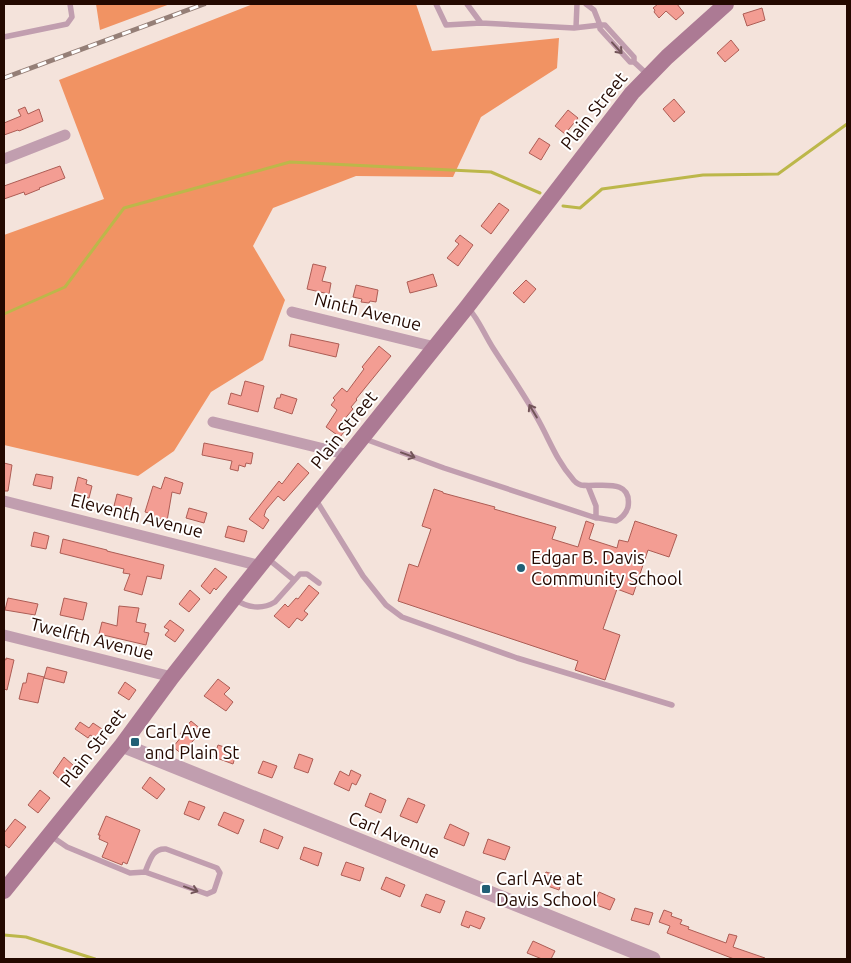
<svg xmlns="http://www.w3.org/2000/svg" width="851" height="963" font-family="Ubuntu,sans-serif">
	<rect width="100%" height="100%" fill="#f4e3db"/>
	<path fill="#f19363" d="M 96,4 L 170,4 L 100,30 Z
		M 253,4 L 416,4 L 432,51 L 559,38 L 557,68 L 481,117 L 453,177 L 356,176 L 273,208 L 253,246 L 285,300 L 263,360 L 211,392 L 174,451 L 138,476 L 4,445 L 4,235 L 104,199 L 59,80 Z"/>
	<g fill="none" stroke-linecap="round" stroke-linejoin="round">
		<path stroke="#bcb74a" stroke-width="3" d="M 563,206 L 580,208 L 602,189 L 703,175 L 778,174 L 847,124
			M 4,314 L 65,287 L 124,208 L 290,162 L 491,172 L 540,193
			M 4,935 L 26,937 L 95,959"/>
	</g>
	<path fill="#f39d93" stroke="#ad5d55" d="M 658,4 L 677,4 L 684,13 L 676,20 L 666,11 L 659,18 L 654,12 L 655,10 L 653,8 Z
		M 762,8 L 765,20 L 747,26 L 743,14 Z
		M 731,40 L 739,50 L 725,62 L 717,53 Z
		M 674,99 L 685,112 L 674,122 L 663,109 Z
		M 25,107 L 28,114 L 39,109 L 43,121 L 19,131 L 18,130 L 4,135 L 4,123 L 21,116 L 18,110 Z
		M 568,110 L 578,118 L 565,134 L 555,126 Z
		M 539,138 L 550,145 L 541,160 L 529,153 Z
		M 60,166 L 65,178 L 39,188 L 40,189 L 25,195 L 24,192 L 4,199 L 4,186 Z
		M 499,203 L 509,210 L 491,234 L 481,226 Z
		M 460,235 L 473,245 L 458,266 L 447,258 L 459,244 L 455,241 Z
		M 313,264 L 326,267 L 322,281 L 331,283 L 329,294 L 307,289 Z
		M 433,274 L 437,286 L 410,293 L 407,282 Z
		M 526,280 L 536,289 L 524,303 L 513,293 Z
		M 356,285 L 378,290 L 376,302 L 370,301 L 369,303 L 361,302 L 362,299 L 353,297 Z
		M 291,334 L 339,344 L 336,357 L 289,346 Z
		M 379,346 L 391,356 L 356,399 L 357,400 L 351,407 L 353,409 L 342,422 L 348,427 L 340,437 L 326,427 L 337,410 L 331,405 L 335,400 L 333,398 L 342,388 L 347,392 L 364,369 L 362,367 Z
		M 245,381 L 264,386 L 258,412 L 228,404 L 231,393 L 241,396 Z
		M 281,394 L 297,399 L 292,414 L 274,408 L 277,398 L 280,398 Z
		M 204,443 L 253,453 L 251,464 L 246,463 L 245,467 L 239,465 L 238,471 L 230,469 L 232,461 L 202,455 Z
		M 4,463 L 12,465 L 8,491 L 4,491 Z
		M 298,463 L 309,473 L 284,501 L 278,496 L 266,510 L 264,516 L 269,520 L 263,529 L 249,519 L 279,481 L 282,484 Z
		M 36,474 L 53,477 L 51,489 L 33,485 Z
		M 78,477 L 87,480 L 86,484 L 92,486 L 89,498 L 74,494 Z
		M 165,477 L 183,483 L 180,494 L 172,492 L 167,521 L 151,516 L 152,514 L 145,512 L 153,486 L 161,489 Z
		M 434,489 L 443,492 L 443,493 L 495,507 L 494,509 L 556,527 L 552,539 L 578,547 L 586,521 L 594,524 L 589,539 L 617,548 L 619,540 L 628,542 L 635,521 L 677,535 L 669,557 L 648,550 L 633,595 L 617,589 L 603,629 L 620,635 L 605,680 L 575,670 L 578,661 L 398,601 L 409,564 L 418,567 L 431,529 L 422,526 Z
		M 117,494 L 132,498 L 129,510 L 114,506 Z
		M 189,508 L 207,513 L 204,523 L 186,518 Z
		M 228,526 L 247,531 L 244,542 L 225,537 Z
		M 34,532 L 49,536 L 46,549 L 31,546 Z
		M 63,539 L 107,550 L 107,551 L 164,565 L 161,579 L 147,576 L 142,595 L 124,590 L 130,574 L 123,573 L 124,569 L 60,553 Z
		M 215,568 L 227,577 L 216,590 L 214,588 L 210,594 L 201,586 Z
		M 309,585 L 319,593 L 304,611 L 308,614 L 302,621 L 297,618 L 289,628 L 274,616 L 285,604 L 288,607 L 296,598 L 298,599 Z
		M 190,590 L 200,599 L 189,612 L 179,604 Z
		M 8,598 L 38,604 L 35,615 L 5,610 Z
		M 64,598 L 87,603 L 83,620 L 60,615 Z
		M 119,606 L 139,608 L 136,622 L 146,624 L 144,632 L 149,633 L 146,645 L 99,634 L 102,622 L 117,626 Z
		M 170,620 L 184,630 L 175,642 L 165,635 L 169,630 L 164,627 Z
		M 6,658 L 14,660 L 7,690 L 4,689 L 4,659 L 6,660 Z
		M 47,667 L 67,672 L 64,683 L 44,678 Z
		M 28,673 L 44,677 L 38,703 L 19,699 L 23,683 L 26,683 Z
		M 218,679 L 230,688 L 224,694 L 233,702 L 226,711 L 204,696 Z
		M 125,682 L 136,690 L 129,700 L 118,693 Z
		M 191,721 L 202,730 L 182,754 L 173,747 L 182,736 L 180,734 Z
		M 80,722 L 89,728 L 93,723 L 105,731 L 99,740 L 90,735 L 88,738 L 75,729 Z
		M 218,745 L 237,751 L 233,764 L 214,757 Z
		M 299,754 L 313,759 L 308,773 L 294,768 Z
		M 64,757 L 74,766 L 62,781 L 53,773 Z
		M 263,761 L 277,766 L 272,778 L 258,773 Z
		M 351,770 L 361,775 L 356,785 L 352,783 L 349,791 L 334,784 L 340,771 L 349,776 Z
		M 150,777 L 165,789 L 157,799 L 142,788 Z
		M 40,790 L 50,798 L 38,813 L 28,805 Z
		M 370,793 L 386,800 L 381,813 L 365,806 Z
		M 408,798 L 425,805 L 417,823 L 400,816 Z
		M 189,801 L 205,807 L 199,820 L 184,814 Z
		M 224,812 L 244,820 L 238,834 L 218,825 Z
		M 106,816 L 140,830 L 127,864 L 123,862 L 122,865 L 102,857 L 108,843 L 99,839 L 100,835 L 98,835 Z
		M 15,819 L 26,827 L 9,848 L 4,844 L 4,833 Z
		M 450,824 L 469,833 L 464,846 L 444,838 Z
		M 264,829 L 283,837 L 278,849 L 260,842 Z
		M 488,839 L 510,847 L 505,860 L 483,853 Z
		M 304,847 L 322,853 L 318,866 L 300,859 Z
		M 346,862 L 364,868 L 360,881 L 341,875 Z
		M 546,872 L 563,877 L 559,890 L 542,884 Z
		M 386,877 L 405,885 L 400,897 L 381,889 Z
		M 599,892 L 615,899 L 610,910 L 594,904 Z
		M 426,894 L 445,901 L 440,913 L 421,906 Z
		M 635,908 L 653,913 L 649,925 L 631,920 Z
		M 664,910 L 672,913 L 671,916 L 682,920 L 680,924 L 689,927 L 688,929 L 726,943 L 729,934 L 737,936 L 733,947 L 765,958 L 765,959 L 734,959 L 667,933 L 670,926 L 659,922 Z
		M 466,911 L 485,918 L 480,929 L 470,925 L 469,928 L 461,925 Z
		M 533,941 L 555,951 L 551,959 L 542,959 L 527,953 Z"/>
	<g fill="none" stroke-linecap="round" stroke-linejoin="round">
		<path stroke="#c19eaf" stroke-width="5.5" d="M 436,4 L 446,25 L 481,23 L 574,28 L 600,25 L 594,10 L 586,4
			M 467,4 L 481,23
			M 576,27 L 577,4
			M 4,37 L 67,24 L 72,17 L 70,4
			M 634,62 L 634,57 L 605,25 L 600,25 L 600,29 L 630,62 L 634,62 L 647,74
			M 365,439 L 444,468 L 593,517 L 616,521 C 622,518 626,514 628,507 C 633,476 596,488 581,485 C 577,484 574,481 572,478 C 558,462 551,444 541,425 C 527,398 509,373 493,348 C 484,334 479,320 469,309
			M 588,486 L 596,506 L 596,518
			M 316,500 L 363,576 L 386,605 L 402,617 L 517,658 L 672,705
			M 267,558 L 294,580
			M 235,599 C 247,608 262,610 275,602 L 300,574 L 307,574 L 319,583
			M 51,836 L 67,847 L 130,873 L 145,872 L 207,894 L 214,891 L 220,873 L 217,868 L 166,849 C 152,848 150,861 145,872"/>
		<path stroke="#c19eaf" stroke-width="11" d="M 4,159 L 65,135
			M 292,312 L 435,347
			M 213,422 L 349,455
			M 4,501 L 261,566
			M 4,635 L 172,677"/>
		<path stroke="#c19eaf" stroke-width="15" d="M 122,745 L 653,959"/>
		<path stroke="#ac7a94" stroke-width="16" d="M 4,891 L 122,745 L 172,677 L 234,598 L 467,307 L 632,93 L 667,57 L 726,4"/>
		<g stroke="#957f77" stroke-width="5">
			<path id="rail" d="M 4,78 L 204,4"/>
		</g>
		<use href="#rail" stroke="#fff" stroke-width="3" stroke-dasharray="9" stroke-linecap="butt"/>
	</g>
	<defs><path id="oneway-shaft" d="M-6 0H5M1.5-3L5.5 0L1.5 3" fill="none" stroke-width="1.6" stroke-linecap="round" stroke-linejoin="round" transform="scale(1.25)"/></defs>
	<g stroke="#725458">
		<use href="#oneway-shaft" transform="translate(617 48) rotate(48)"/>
		<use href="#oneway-shaft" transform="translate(533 411) rotate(-121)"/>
		<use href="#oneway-shaft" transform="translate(408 455) rotate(20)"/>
		<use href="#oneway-shaft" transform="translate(191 889) rotate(20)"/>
	</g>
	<g fill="#215f76" stroke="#fff" stroke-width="2">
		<circle cx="521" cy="568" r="5"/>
		<rect x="130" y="737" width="10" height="10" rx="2.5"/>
		<rect x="481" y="884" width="10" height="10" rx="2.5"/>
	</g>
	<g text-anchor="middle" stroke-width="4" stroke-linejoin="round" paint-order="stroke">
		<g font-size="18" fill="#240900" stroke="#fff">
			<text transform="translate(594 111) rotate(-51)" y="6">Plain Street</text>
			<text transform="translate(368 312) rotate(14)" y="6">Ninth Avenue</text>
			<text transform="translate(344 430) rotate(-51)" y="6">Plain Street</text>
			<text transform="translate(137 516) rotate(14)" y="6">Eleventh Avenue</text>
			<text transform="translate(92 639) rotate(14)" y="6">Twelfth Avenue</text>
			<text transform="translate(93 748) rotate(-52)" y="6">Plain Street</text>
			<text transform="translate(394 835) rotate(22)" y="6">Carl Avenue</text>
		</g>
		<g font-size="18" fill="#240900" stroke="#fff" text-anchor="start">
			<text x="531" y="564">Edgar B. Davis<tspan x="531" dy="21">Community School</tspan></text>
			<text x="145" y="738">Carl Ave<tspan x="145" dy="21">and Plain St</tspan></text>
			<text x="496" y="885">Carl Ave at<tspan x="496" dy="21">Davis School</tspan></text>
		</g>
	</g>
	<rect width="851" height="963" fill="none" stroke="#240900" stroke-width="10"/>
</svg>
